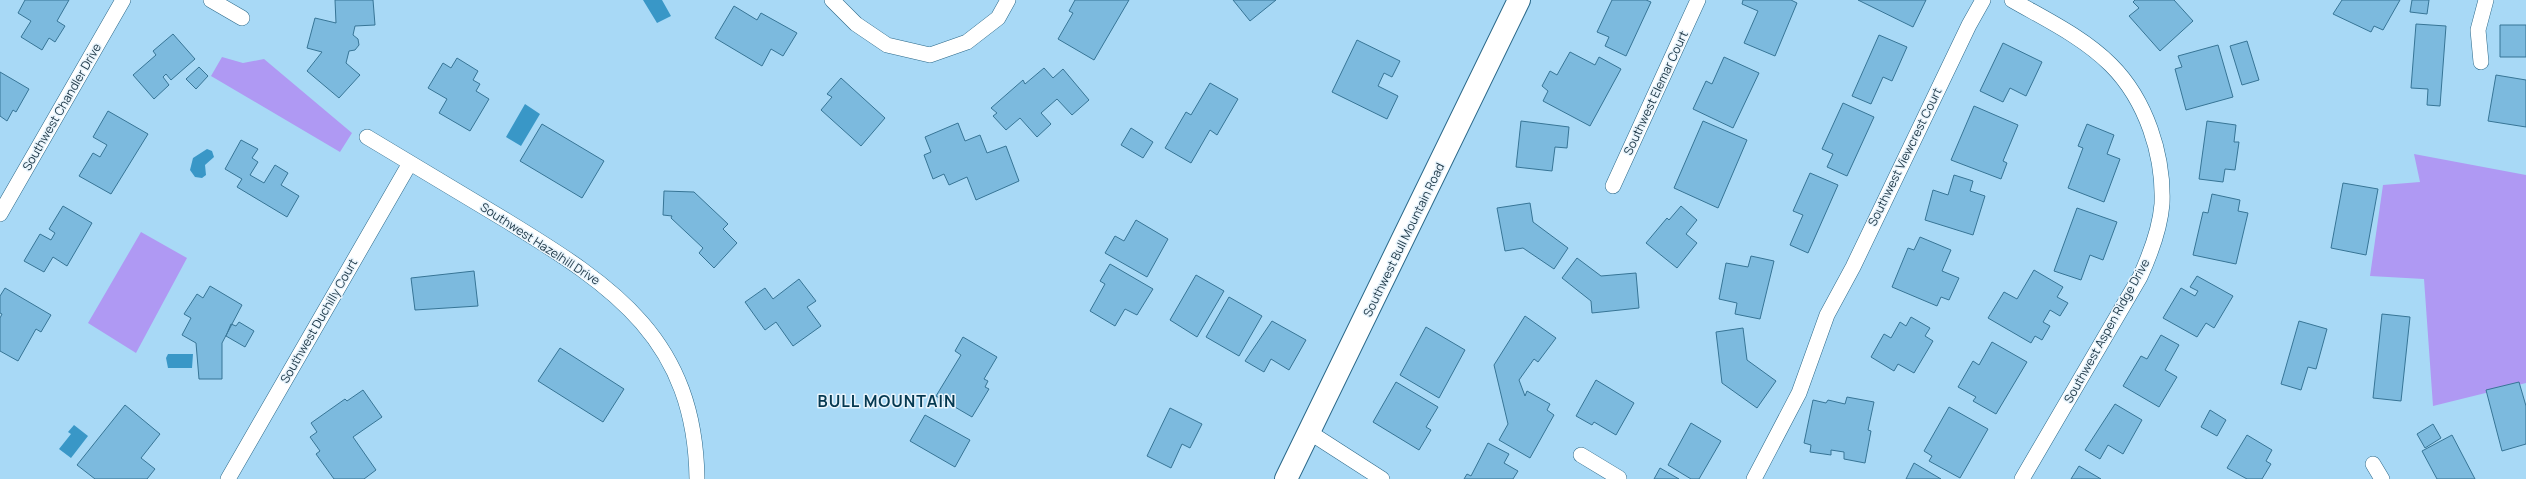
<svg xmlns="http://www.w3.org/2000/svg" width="2526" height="479" font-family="Manrope,sans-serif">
	<rect width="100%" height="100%" fill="#a8d9f6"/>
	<path fill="#af99f3" d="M 222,57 L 243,63 L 264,59 L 352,133 L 340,152 L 211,76 Z
		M 2414,154 L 2526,175 L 2526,383 L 2433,406 L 2424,279 L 2370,276 L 2383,185 L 2420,182 Z
		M 141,232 L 187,258 L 136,353 L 88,323 Z"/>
	<path fill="#3997c7" d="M 643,0 L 662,0 L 671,16 L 657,23 Z
		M 525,104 L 540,114 L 521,146 L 506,137 Z
		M 207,149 L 212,151 L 214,157 L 205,165 L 206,175 L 202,178 L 195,177 L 190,170 L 193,158 Z
		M 168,354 L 193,354 L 192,368 L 168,368 L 166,358 Z
		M 74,425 L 88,436 L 71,458 L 59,449 L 71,434 L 68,432 Z"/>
	<path fill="#7cbade" stroke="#377596" d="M 25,0 L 69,0 L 57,21 L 65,26 L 55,42 L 49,38 L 42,50 L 21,37 L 31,21 L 18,13 Z
		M 335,0 L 373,0 L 375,25 L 355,26 L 353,35 L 358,39 L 359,45 L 355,50 L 349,51 L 346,63 L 360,75 L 339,98 L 307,71 L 322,52 L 307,48 L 315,18 L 336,23 Z
		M 1075,0 L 1129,0 L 1094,60 L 1058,39 L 1073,13 L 1069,11 Z
		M 1233,0 L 1276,0 L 1250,21 Z
		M 1612,0 L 1646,0 L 1651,2 L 1626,56 L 1605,46 L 1609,37 L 1597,32 Z
		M 1743,0 L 1791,0 L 1797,3 L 1775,56 L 1744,43 L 1758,11 L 1742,4 Z
		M 1858,0 L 1926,0 L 1913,27 Z
		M 2135,0 L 2174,0 L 2193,21 L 2160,51 L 2129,16 L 2139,8 L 2133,2 Z
		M 2342,0 L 2400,0 L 2383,30 L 2374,26 L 2371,32 L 2333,14 Z
		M 2412,0 L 2429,0 L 2427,14 L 2410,12 Z
		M 734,6 L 757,20 L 761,13 L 797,33 L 783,56 L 771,49 L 762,66 L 715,38 Z
		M 2416,24 L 2446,26 L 2440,106 L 2427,105 L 2428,89 L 2411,88 Z
		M 2500,25 L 2526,25 L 2526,57 L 2500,57 Z
		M 173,34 L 195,59 L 171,80 L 166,74 L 163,77 L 169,85 L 154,99 L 133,75 L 156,55 L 153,51 Z
		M 1879,35 L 1907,47 L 1892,81 L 1883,77 L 1871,104 L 1852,96 Z
		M 1357,40 L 1400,61 L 1392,77 L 1384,73 L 1378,86 L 1398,96 L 1387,119 L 1332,92 Z
		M 2247,41 L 2259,80 L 2242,85 L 2230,46 Z
		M 2003,43 L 2042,62 L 2026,96 L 2010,88 L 2003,102 L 1980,91 Z
		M 2218,45 L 2233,97 L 2186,110 L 2175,69 L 2182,67 L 2178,56 Z
		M 1570,52 L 1595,65 L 1599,57 L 1621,69 L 1590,126 L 1543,101 L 1548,91 L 1542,86 L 1550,71 L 1557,75 Z
		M 1724,57 L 1759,73 L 1733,128 L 1693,109 L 1706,81 L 1712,84 Z
		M 457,58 L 478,71 L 473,80 L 480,84 L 476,91 L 489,99 L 470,131 L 439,113 L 447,99 L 428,88 L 443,63 L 451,68 Z
		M 199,67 L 208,76 L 196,89 L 186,79 Z
		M 1044,68 L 1053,78 L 1063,69 L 1089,100 L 1072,115 L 1057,99 L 1041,113 L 1051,124 L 1037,137 L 1020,118 L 1006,130 L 993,116 L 997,113 L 991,108 L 1023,80 L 1025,84 Z
		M 0,72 L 29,89 L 16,112 L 13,110 L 7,121 L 0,116 Z
		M 2496,75 L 2526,80 L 2526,127 L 2488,121 Z
		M 841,78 L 885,118 L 861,146 L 821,110 L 832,97 L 827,94 Z
		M 1210,83 L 1238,99 L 1217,135 L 1210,130 L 1191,163 L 1165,148 L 1186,112 L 1191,115 Z
		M 1843,103 L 1874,117 L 1847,176 L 1827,167 L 1833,154 L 1822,149 Z
		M 1974,106 L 2018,125 L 2003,161 L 2007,163 L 2001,179 L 1951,160 Z
		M 108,111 L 148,134 L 111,194 L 79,176 L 93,153 L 100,157 L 107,145 L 93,137 Z
		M 1521,121 L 1569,127 L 1567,148 L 1555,147 L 1552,171 L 1516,167 Z
		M 1703,121 L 1747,140 L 1718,208 L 1674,188 Z
		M 2207,121 L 2236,125 L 2234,142 L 2239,142 L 2235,170 L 2225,169 L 2223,182 L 2199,179 Z
		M 958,123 L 965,141 L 980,135 L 987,153 L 1006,146 L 1019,181 L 976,200 L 967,177 L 949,185 L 944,174 L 933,179 L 924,155 L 931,152 L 925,137 Z
		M 542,124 L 604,161 L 582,198 L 520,161 Z
		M 2087,124 L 2114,135 L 2107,154 L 2120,159 L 2104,202 L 2068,188 L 2083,148 L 2078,146 Z
		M 1131,128 L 1153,142 L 1143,158 L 1121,145 Z
		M 241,140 L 258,149 L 252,158 L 258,162 L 250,175 L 264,183 L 275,165 L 288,173 L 281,185 L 299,196 L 287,217 L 237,187 L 242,179 L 225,169 Z
		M 1810,173 L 1838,185 L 1808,253 L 1790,245 L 1803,215 L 1793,211 Z
		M 1954,175 L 1973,181 L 1970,191 L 1985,196 L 1973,235 L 1925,220 L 1933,190 L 1948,195 Z
		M 2343,183 L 2378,189 L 2366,255 L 2331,248 Z
		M 664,191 L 694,192 L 728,224 L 723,229 L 737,243 L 714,268 L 699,253 L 703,248 L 671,218 L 672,216 L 663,215 Z
		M 2212,194 L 2240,200 L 2238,211 L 2248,213 L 2236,264 L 2193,255 L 2203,212 L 2208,213 Z
		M 1530,203 L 1533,222 L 1568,248 L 1554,269 L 1523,248 L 1505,251 L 1497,208 Z
		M 63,206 L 92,223 L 67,266 L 53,257 L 44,272 L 24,261 L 40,234 L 51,240 L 55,233 L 49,229 Z
		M 1681,206 L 1697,220 L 1686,234 L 1697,243 L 1677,268 L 1646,243 L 1667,218 L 1669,220 Z
		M 2077,208 L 2117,222 L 2103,260 L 2090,255 L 2081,280 L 2054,271 Z
		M 1136,220 L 1168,239 L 1147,277 L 1105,253 L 1115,236 L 1124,241 Z
		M 1920,237 L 1951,250 L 1942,271 L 1959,278 L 1949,300 L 1941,297 L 1937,306 L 1892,287 L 1908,248 L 1914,250 Z
		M 1751,256 L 1774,261 L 1760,319 L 1735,314 L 1737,303 L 1719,299 L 1726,263 L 1748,267 Z
		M 1577,258 L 1601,276 L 1636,273 L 1639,308 L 1592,313 L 1591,301 L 1562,278 Z
		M 1110,264 L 1153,289 L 1137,315 L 1125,309 L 1115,326 L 1090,311 L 1105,284 L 1100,281 Z
		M 2034,270 L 2063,287 L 2057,297 L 2068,303 L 2060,316 L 2050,310 L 2043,322 L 2050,326 L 2042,340 L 2035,336 L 2031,343 L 1988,318 L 2004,292 L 2017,299 Z
		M 474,271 L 478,306 L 415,310 L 411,278 Z
		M 1196,275 L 1224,291 L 1197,337 L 1170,320 Z
		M 2197,276 L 2233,296 L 2214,328 L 2206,323 L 2197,337 L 2163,318 L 2181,288 L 2195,296 L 2198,291 L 2190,287 Z
		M 799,279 L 816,301 L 807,307 L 821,326 L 793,346 L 776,322 L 765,330 L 745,302 L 765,288 L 773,299 Z
		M 210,286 L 242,305 L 222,343 L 222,379 L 199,379 L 196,343 L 182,335 L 191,318 L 184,314 L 197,294 L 203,298 Z
		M 5,288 L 51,315 L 41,332 L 36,329 L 18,361 L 0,351 L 0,318 L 2,314 L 0,313 L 0,296 Z
		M 1229,297 L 1262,316 L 1239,356 L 1206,337 Z
		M 2382,314 L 2410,317 L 2401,401 L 2373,398 Z
		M 1525,316 L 1556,338 L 1538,362 L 1534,359 L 1519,380 L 1525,396 L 1527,391 L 1550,404 L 1547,410 L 1554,415 L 1530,458 L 1499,440 L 1508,424 L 1494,365 Z
		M 1911,317 L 1930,328 L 1925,336 L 1933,341 L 1914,373 L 1898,364 L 1894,371 L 1871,357 L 1884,334 L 1891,338 L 1900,322 L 1906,326 Z
		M 1272,321 L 1306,340 L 1289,370 L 1271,359 L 1264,372 L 1245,361 Z
		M 2299,321 L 2327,329 L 2316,369 L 2308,367 L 2301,390 L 2281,384 Z
		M 239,322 L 254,331 L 245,347 L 226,336 L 231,324 L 236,326 Z
		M 1426,327 L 1465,350 L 1439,398 L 1400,375 Z
		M 1743,328 L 1747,360 L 1776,381 L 1757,408 L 1722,383 L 1716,332 Z
		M 2161,335 L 2179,345 L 2165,370 L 2177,377 L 2159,407 L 2123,386 L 2141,356 L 2147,359 Z
		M 963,337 L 997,357 L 984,379 L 988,381 L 985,387 L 989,389 L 972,417 L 936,396 L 961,355 L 955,351 Z
		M 1992,342 L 2027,362 L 1996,414 L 1973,401 L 1976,397 L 1958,387 L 1973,361 L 1979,365 Z
		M 560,348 L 624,389 L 603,422 L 538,381 Z
		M 1596,380 L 1634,403 L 1616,435 L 1594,422 L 1592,425 L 1576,416 Z
		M 1396,382 L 1438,407 L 1426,427 L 1431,430 L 1419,450 L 1373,422 Z
		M 2519,382 L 2526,406 L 2526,444 L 2502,451 L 2486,390 Z
		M 363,390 L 382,417 L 353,437 L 376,470 L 364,479 L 334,479 L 316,454 L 320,451 L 310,437 L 317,432 L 311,423 L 345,399 L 347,401 Z
		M 1847,397 L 1874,402 L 1868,430 L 1871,431 L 1865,463 L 1844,459 L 1844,452 L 1831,450 L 1831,455 L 1810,452 L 1811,445 L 1804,443 L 1813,400 L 1826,403 L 1828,400 L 1845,404 Z
		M 2115,404 L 2142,420 L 2123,454 L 2108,445 L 2100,459 L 2085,450 Z
		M 125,405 L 160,434 L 141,458 L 155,469 L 147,479 L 95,479 L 77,465 Z
		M 1949,407 L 1988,429 L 1960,478 L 1929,461 L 1932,456 L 1924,451 Z
		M 1170,408 L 1202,424 L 1190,448 L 1182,444 L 1171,468 L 1147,456 Z
		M 2210,410 L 2226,420 L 2217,436 L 2201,427 Z
		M 925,415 L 970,440 L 955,467 L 910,441 Z
		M 1691,423 L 1721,441 L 1699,479 L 1691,479 L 1668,465 Z
		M 2433,424 L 2441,438 L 2425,448 L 2417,434 Z
		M 2247,435 L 2272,450 L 2266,461 L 2271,464 L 2262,479 L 2247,479 L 2227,468 Z
		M 2452,435 L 2475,479 L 2437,479 L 2422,451 Z
		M 1488,443 L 1509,454 L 1504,463 L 1518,471 L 1513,479 L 1464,479 L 1467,474 L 1471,476 Z
		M 1914,463 L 1941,479 L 1906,479 Z
		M 2079,466 L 2101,479 L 2071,479 Z
		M 1660,468 L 1679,479 L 1654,479 Z"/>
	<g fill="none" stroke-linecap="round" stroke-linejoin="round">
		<g stroke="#2a6889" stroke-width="16">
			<path id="minor" d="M 211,0 L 242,18
				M 832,0 L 856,24 L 887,45 L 930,55 L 967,42 L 998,18 L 1008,0
				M 2012,0 C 2045,19 2083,37 2111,65 C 2146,100 2164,155 2162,204 C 2160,229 2150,255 2140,277 L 2022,479
				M 2481,62 L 2478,30 L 2486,0
				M 367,137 C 414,165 461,193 507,221 C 615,287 695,340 697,479
				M 1613,186 L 1698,0
				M 0,214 L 123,0
				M 1309,432 L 1382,479
				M 1581,455 L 1619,478
				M 2373,464 L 2382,479
				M 228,479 L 410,163
				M 1754,479 L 1799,393 L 1827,315 L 1853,267 L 1969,25 L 1983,0"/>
		</g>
		<g stroke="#2a6889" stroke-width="24">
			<path id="secondary" d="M 1286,479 L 1519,0"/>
		</g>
		<use href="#minor" stroke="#fff" stroke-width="15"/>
		<use href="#secondary" stroke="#fff" stroke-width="22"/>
	</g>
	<g text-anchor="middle" stroke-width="3" stroke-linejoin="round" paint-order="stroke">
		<g font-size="12" fill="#1b3544" stroke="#e8f4fc">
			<text transform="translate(1656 93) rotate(-65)" y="4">Southwest Elemar Court</text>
			<text transform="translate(62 107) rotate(-60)" y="4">Southwest Chandler Drive</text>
			<text transform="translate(1905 157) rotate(-64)" y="4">Southwest Viewcrest Court</text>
			<text transform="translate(1404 240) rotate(-64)" y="4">Southwest Bull Mountain Road</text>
			<text transform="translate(540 244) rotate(33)" y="4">Southwest Hazelhill Drive</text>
			<text transform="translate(319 321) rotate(-60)" y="4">Southwest Duchilly Court</text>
			<text transform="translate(2107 331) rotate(-61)" y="4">Southwest Aspen Ridge Drive</text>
		</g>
		<g font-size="16" font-weight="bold" letter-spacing="1" fill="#053951" stroke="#e8f4fc">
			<text x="887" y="407">BULL MOUNTAIN</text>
		</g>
	</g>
</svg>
